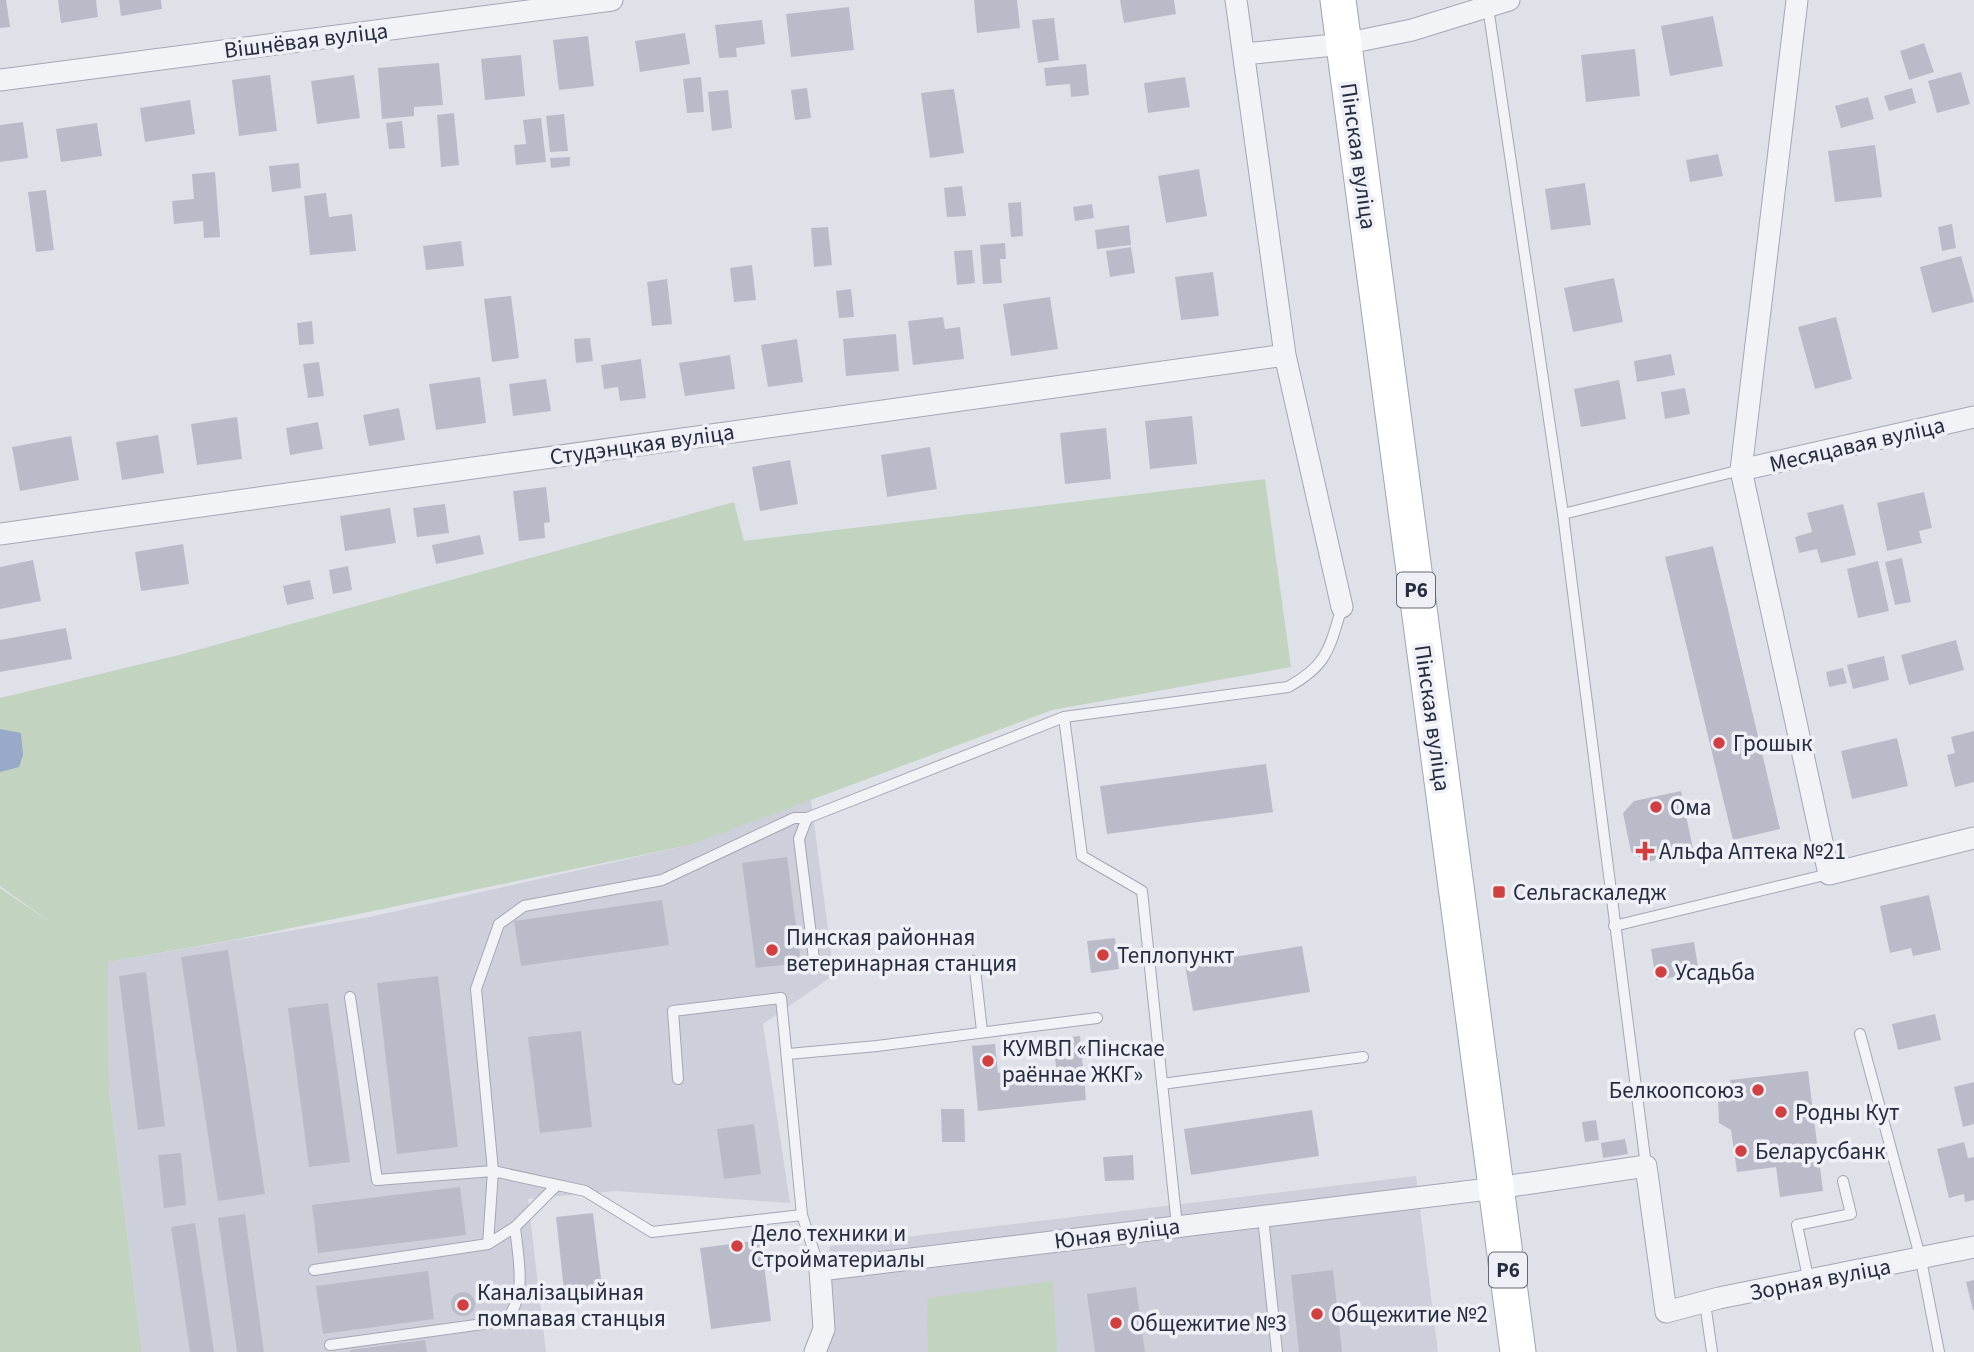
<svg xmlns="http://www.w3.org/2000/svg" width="1974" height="1352" font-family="'Source Sans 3',sans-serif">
	<rect width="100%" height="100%" fill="#dfe1e9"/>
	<path fill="#cdd0db" d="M 811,799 L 834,975 L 763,1024 L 790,1203 L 616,1191 L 528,1199 L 546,1352 L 142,1352 L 109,1089 L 108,962 L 370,917 L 690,845 Z
		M 1416,1176 L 1438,1352 L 812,1352 L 830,1246 Z"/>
	<path fill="#c2d3bf" d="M 1265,479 L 1291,667 L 1052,710 L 690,845 L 238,939 L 108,962 L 109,1089 L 142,1352 L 0,1352 L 0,888 L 53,924 L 0,886 L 0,698 L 179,655 L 734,502 L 744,541 Z
		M 1053,1281 L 1057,1352 L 928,1352 L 927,1298 Z"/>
	<path fill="#98a9ca" d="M 0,729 L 21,733 L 23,755 L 19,767 L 0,772 Z"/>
	<path fill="#b9bcc8" d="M 0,0 L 6,0 L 10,27 L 0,28 Z
		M 58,0 L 96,0 L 98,17 L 61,23 Z
		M 119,0 L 161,0 L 162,9 L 121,16 Z
		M 974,0 L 1017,0 L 1020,28 L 977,33 Z
		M 1120,0 L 1174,0 L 1176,14 L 1124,23 Z
		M 849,7 L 854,50 L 791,57 L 786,14 Z
		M 1713,16 L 1723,66 L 1670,76 L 1661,26 Z
		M 1054,18 L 1059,60 L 1038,63 L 1032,20 Z
		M 762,20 L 765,44 L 736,48 L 737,57 L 719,58 L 715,25 Z
		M 685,33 L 690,64 L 640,72 L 635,41 Z
		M 588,36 L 594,86 L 559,90 L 553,40 Z
		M 1924,43 L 1934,72 L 1909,80 L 1900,51 Z
		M 1635,49 L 1640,96 L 1586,102 L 1581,55 Z
		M 521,55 L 525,96 L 485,100 L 481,59 Z
		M 439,63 L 443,105 L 414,107 L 414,116 L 382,119 L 378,68 Z
		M 1086,64 L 1089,95 L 1071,97 L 1070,84 L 1046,86 L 1044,68 Z
		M 1961,72 L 1970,104 L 1937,113 L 1928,81 Z
		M 270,75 L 277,131 L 239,136 L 232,80 Z
		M 354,75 L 360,118 L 317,124 L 311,81 Z
		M 701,77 L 704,112 L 687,113 L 683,79 Z
		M 1185,77 L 1190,107 L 1148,113 L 1144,83 Z
		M 807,88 L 811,118 L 795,120 L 791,90 Z
		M 1912,88 L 1916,103 L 1889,111 L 1884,96 Z
		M 954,89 L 964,153 L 930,158 L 921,93 Z
		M 728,90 L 732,128 L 712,131 L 708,92 Z
		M 1868,97 L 1874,119 L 1841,128 L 1835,106 Z
		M 190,100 L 195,134 L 145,142 L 140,108 Z
		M 454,113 L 459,165 L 441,167 L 437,115 Z
		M 564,114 L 568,151 L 550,152 L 546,116 Z
		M 541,118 L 546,162 L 516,165 L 514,145 L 526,144 L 523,120 Z
		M 402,121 L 405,148 L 389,149 L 386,123 Z
		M 23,122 L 28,158 L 0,162 L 0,125 Z
		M 97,123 L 102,156 L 61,162 L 56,129 Z
		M 1875,145 L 1882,197 L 1835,202 L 1828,151 Z
		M 1718,154 L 1723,176 L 1690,182 L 1686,160 Z
		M 570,157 L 570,166 L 551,168 L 550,158 Z
		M 299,163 L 301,188 L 272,192 L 269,166 Z
		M 1199,169 L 1207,216 L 1166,223 L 1158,176 Z
		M 215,172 L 220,237 L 204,238 L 203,221 L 174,224 L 172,201 L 194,199 L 192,174 Z
		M 1585,183 L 1591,225 L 1551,230 L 1545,189 Z
		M 962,186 L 966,216 L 947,217 L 944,188 Z
		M 46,190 L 54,250 L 36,252 L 28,192 Z
		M 326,193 L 329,217 L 352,214 L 356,251 L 310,255 L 304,196 Z
		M 1021,202 L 1023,236 L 1011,237 L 1008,203 Z
		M 1092,204 L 1094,218 L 1075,221 L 1073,207 Z
		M 1952,224 L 1956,248 L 1942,251 L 1938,227 Z
		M 1129,225 L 1131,245 L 1097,249 L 1095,230 Z
		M 828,227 L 832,265 L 814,267 L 811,228 Z
		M 461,241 L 464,266 L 426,270 L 423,246 Z
		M 1005,243 L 1006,259 L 1000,259 L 1002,283 L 983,284 L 980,245 Z
		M 1131,247 L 1135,273 L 1110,277 L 1106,251 Z
		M 972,250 L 975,283 L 957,285 L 954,251 Z
		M 1961,256 L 1974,302 L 1932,313 L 1920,267 Z
		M 752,265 L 756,300 L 734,302 L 730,268 Z
		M 1213,272 L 1219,316 L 1181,320 L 1175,277 Z
		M 1614,278 L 1623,322 L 1573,332 L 1564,288 Z
		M 667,279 L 672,324 L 652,326 L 647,282 Z
		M 851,289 L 854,317 L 839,318 L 836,291 Z
		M 511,296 L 519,358 L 492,362 L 484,299 Z
		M 1050,297 L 1058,349 L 1011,356 L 1003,304 Z
		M 943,317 L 945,329 L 960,327 L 964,359 L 913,365 L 908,321 Z
		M 1836,317 L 1852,379 L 1815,389 L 1798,327 Z
		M 312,321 L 314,344 L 299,345 L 297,323 Z
		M 896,334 L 899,371 L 846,376 L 843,339 Z
		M 590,338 L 593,361 L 576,363 L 574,339 Z
		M 797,339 L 803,382 L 768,387 L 761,345 Z
		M 1671,354 L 1675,375 L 1637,382 L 1634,361 Z
		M 730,355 L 735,389 L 685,396 L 679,363 Z
		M 641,359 L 646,398 L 620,401 L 618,387 L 604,389 L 601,365 Z
		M 319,362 L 324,396 L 308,398 L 303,364 Z
		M 480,377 L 486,423 L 436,430 L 429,384 Z
		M 546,379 L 551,411 L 513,416 L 509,384 Z
		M 1619,380 L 1626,419 L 1581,427 L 1574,389 Z
		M 1685,388 L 1690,414 L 1665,419 L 1661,392 Z
		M 399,408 L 405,440 L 369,446 L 363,415 Z
		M 1192,416 L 1197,464 L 1150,469 L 1145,421 Z
		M 237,417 L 242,459 L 197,465 L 191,424 Z
		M 318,422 L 323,449 L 290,455 L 286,428 Z
		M 1106,428 L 1111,479 L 1065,484 L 1060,433 Z
		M 158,435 L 164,473 L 122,480 L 116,442 Z
		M 71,436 L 79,480 L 20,491 L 12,447 Z
		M 930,447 L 937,489 L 887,497 L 881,455 Z
		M 790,460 L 798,504 L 760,511 L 752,467 Z
		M 546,487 L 550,522 L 544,523 L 545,538 L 519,541 L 513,491 Z
		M 1924,492 L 1932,528 L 1919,531 L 1922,543 L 1887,551 L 1877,503 Z
		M 445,504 L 449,533 L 417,537 L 413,508 Z
		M 1843,504 L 1856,555 L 1821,563 L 1817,549 L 1799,553 L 1795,537 L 1812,532 L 1807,513 Z
		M 390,508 L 396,543 L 345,551 L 340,516 Z
		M 480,535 L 484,554 L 436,564 L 432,545 Z
		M 183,544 L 189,584 L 141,591 L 135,552 Z
		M 1713,546 L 1780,829 L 1733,840 L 1665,557 Z
		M 1902,558 L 1911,602 L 1895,605 L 1885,562 Z
		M 33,560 L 41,601 L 0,609 L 0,567 Z
		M 1878,561 L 1889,611 L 1858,618 L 1847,569 Z
		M 348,566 L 352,590 L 333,594 L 329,570 Z
		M 310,580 L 314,599 L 287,605 L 283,586 Z
		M 66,628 L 72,659 L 0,672 L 0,640 Z
		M 1956,640 L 1964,670 L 1909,685 L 1901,655 Z
		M 1884,656 L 1889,680 L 1853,689 L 1847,665 Z
		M 1843,668 L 1847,683 L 1829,687 L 1826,672 Z
		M 1974,731 L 1974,782 L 1955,787 L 1947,755 L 1955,753 L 1951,737 Z
		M 1897,738 L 1908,786 L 1852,799 L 1841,751 Z
		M 1266,764 L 1273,812 L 1107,834 L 1100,786 Z
		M 1681,791 L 1693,849 L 1648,862 L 1631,852 L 1623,813 L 1634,801 Z
		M 787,857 L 801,963 L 756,968 L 742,863 Z
		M 1929,895 L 1941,950 L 1913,956 L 1911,948 L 1890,953 L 1880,906 Z
		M 662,900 L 669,945 L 521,966 L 514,921 Z
		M 1115,938 L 1119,969 L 1091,973 L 1087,941 Z
		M 1694,942 L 1699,973 L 1656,980 L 1651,949 Z
		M 1302,946 L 1310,992 L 1193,1011 L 1185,965 Z
		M 228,950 L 265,1194 L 218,1201 L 181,957 Z
		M 146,972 L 165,1126 L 138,1130 L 119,976 Z
		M 438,976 L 458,1147 L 397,1154 L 377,983 Z
		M 328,1003 L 350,1162 L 309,1167 L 288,1008 Z
		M 1935,1014 L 1941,1040 L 1898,1050 L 1892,1024 Z
		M 581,1031 L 592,1127 L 540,1133 L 528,1037 Z
		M 1080,1036 L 1086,1100 L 978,1111 L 972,1046 L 995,1044 L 998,1073 L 1056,1067 L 1053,1039 Z
		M 1808,1071 L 1823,1191 L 1780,1197 L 1776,1167 L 1737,1172 L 1731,1130 L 1719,1123 L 1718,1101 L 1725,1094 L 1732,1093 L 1730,1080 Z
		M 1974,1082 L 1974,1124 L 1963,1127 L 1954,1087 Z
		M 941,1109 L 964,1109 L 965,1142 L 942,1142 Z
		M 1312,1110 L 1319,1156 L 1191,1175 L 1184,1129 Z
		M 1596,1120 L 1599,1140 L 1585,1142 L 1582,1122 Z
		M 754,1124 L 761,1174 L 724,1179 L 717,1129 Z
		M 1625,1139 L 1628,1154 L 1603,1158 L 1601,1143 Z
		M 1964,1142 L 1968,1158 L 1974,1157 L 1974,1200 L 1965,1202 L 1964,1194 L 1949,1198 L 1937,1149 Z
		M 181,1153 L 186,1205 L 164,1208 L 158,1155 Z
		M 1133,1155 L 1134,1180 L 1105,1181 L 1103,1157 Z
		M 460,1187 L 466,1235 L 318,1253 L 312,1205 Z
		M 593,1213 L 603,1295 L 565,1299 L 556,1217 Z
		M 245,1214 L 264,1352 L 237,1352 L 218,1218 Z
		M 195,1223 L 214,1352 L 190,1352 L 171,1227 Z
		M 761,1240 L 771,1321 L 711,1329 L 700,1248 Z
		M 1333,1270 L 1342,1352 L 1299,1352 L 1291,1275 Z
		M 428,1271 L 434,1319 L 323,1334 L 316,1286 Z
		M 1974,1280 L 1974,1310 L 1973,1310 L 1966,1282 Z
		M 1136,1287 L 1145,1352 L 1095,1352 L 1087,1294 Z
		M451 1304a12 12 0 1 1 24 0a12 12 0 1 1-24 0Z
		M 425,1340 L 427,1352 L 350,1352 L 350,1350 Z"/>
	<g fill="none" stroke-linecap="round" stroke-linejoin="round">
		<g stroke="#a4a7b3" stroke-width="12">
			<path id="service" d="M 1488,7 L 1563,514 L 1646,1166
				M 1563,514 L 1741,470
				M 1064,717 L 1082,856 L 1142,891 L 1177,1226
				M 807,818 L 799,839 L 815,967
				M 1614,926 L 1829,874
				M 974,961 L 982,1031
				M 350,997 L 377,1180 L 493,1171 L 585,1191 L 652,1232 L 802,1215
				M 1860,1034 L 1921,1260 L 1939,1352
				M 788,1054 L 877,1046 L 1097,1018
				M 678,1079 L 673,1011 L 781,998 L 802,1215 L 820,1270
				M 1162,1084 L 1363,1057
				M 1263,1217 L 1277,1352
				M 488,1244 L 515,1227 L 557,1185
				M 314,1270 L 488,1244 L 493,1171 L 476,989 L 499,924 L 524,906 L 662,880 L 794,818 L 807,818 L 1064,717 L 1288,687 C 1328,665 1329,649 1342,607
				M 1809,1282 L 1797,1225 L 1851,1214 L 1843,1181
				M 1705,1303 L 1712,1352
				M 330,1345 L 505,1321 C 528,1296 518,1259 515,1227"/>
		</g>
		<g stroke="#a4a7b3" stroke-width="23">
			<path id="minor" d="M 1236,0 L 1285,355 L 1342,607
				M 1797,0 L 1741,470 L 1829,874 L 1974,838
				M 1244,54 L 1344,44 L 1412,30 L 1509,0
				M 0,80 L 612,0
				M 1741,470 L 1974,417
				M 0,534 L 1285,355
				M 815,1352 L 824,1329 L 820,1270 L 1497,1188 L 1646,1166 L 1666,1312 L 1719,1298 L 1974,1247"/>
		</g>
		<g stroke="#9ea4b5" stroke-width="37">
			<path id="primary" d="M 1338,0 L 1518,1352"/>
		</g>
		<use href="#service" stroke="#f1f3f7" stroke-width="10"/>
		<use href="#minor" stroke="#f1f3f7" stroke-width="21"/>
		<use href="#primary" stroke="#fff" stroke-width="35"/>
	</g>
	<g fill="#d23f41" stroke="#eef0f6" stroke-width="2.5">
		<circle cx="1719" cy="743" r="7"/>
		<circle cx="1656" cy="807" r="7"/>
		<path d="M1641.5 840.5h7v7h7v7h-7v7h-7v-7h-7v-7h7z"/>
		<rect x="1492" y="885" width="14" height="14" rx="3.5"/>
		<circle cx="772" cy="950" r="7"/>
		<circle cx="1103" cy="955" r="7"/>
		<circle cx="1661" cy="972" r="7"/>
		<circle cx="988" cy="1061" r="7"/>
		<circle cx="1758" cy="1090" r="7"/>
		<circle cx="1781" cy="1112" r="7"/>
		<circle cx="1741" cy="1151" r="7"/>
		<circle cx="737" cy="1246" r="7"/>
		<circle cx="463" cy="1305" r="7"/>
		<circle cx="1317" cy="1314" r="7"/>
		<circle cx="1116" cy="1323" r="7"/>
	</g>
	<g text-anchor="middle" stroke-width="7" stroke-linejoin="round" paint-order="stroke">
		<g fill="#eef0f6" stroke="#636877" stroke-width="2">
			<rect x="1397" y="572.5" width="38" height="35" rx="5"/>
			<rect x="1489" y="1252.5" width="38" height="35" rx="5"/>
		</g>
		<g font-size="21" font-weight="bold" fill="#272d40">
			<text x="1416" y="597">Р6</text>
			<text x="1508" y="1277">Р6</text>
		</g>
		<g font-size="23" fill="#272d40" stroke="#eef0f6">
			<text transform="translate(306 40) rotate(-7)" y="8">Вішнёвая вуліца</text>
			<text transform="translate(1359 156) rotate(82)" y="8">Пінская вуліца</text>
			<text transform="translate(642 444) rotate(-8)" y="8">Студэнцкая вуліца</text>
			<text transform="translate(1857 444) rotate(-13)" y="8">Месяцавая вуліца</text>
			<text transform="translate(1433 718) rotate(82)" y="8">Пінская вуліца</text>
			<text transform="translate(1117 1233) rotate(-7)" y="8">Юная вуліца</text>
			<text transform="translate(1820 1279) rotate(-11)" y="8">Зорная вуліца</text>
		</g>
		<g font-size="23" fill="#272d40" stroke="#eef0f6" text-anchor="start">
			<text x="1733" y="751">Грошык</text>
			<text x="1670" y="815">Ома</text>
			<text x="1659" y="859">Альфа Аптека №21</text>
			<text x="1513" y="900">Сельгаскаледж</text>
			<text x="786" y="945">Пинская районная<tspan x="786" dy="26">ветеринарная станция</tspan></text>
			<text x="1117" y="963">Теплопункт</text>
			<text x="1675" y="980">Усадьба</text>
			<text x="1002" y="1056">КУМВП «Пінскае<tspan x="1002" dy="26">раённае ЖКГ»</tspan></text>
			<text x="1744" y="1098" text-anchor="end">Белкоопсоюз</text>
			<text x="1795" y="1120">Родны Кут</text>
			<text x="1755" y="1159">Беларусбанк</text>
			<text x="751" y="1241">Дело техники и<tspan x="751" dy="26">Стройматериалы</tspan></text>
			<text x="477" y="1300">Каналізацыйная<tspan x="477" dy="26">помпавая станцыя</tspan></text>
			<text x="1331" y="1322">Общежитие №2</text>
			<text x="1130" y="1331">Общежитие №3</text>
		</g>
	</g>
</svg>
